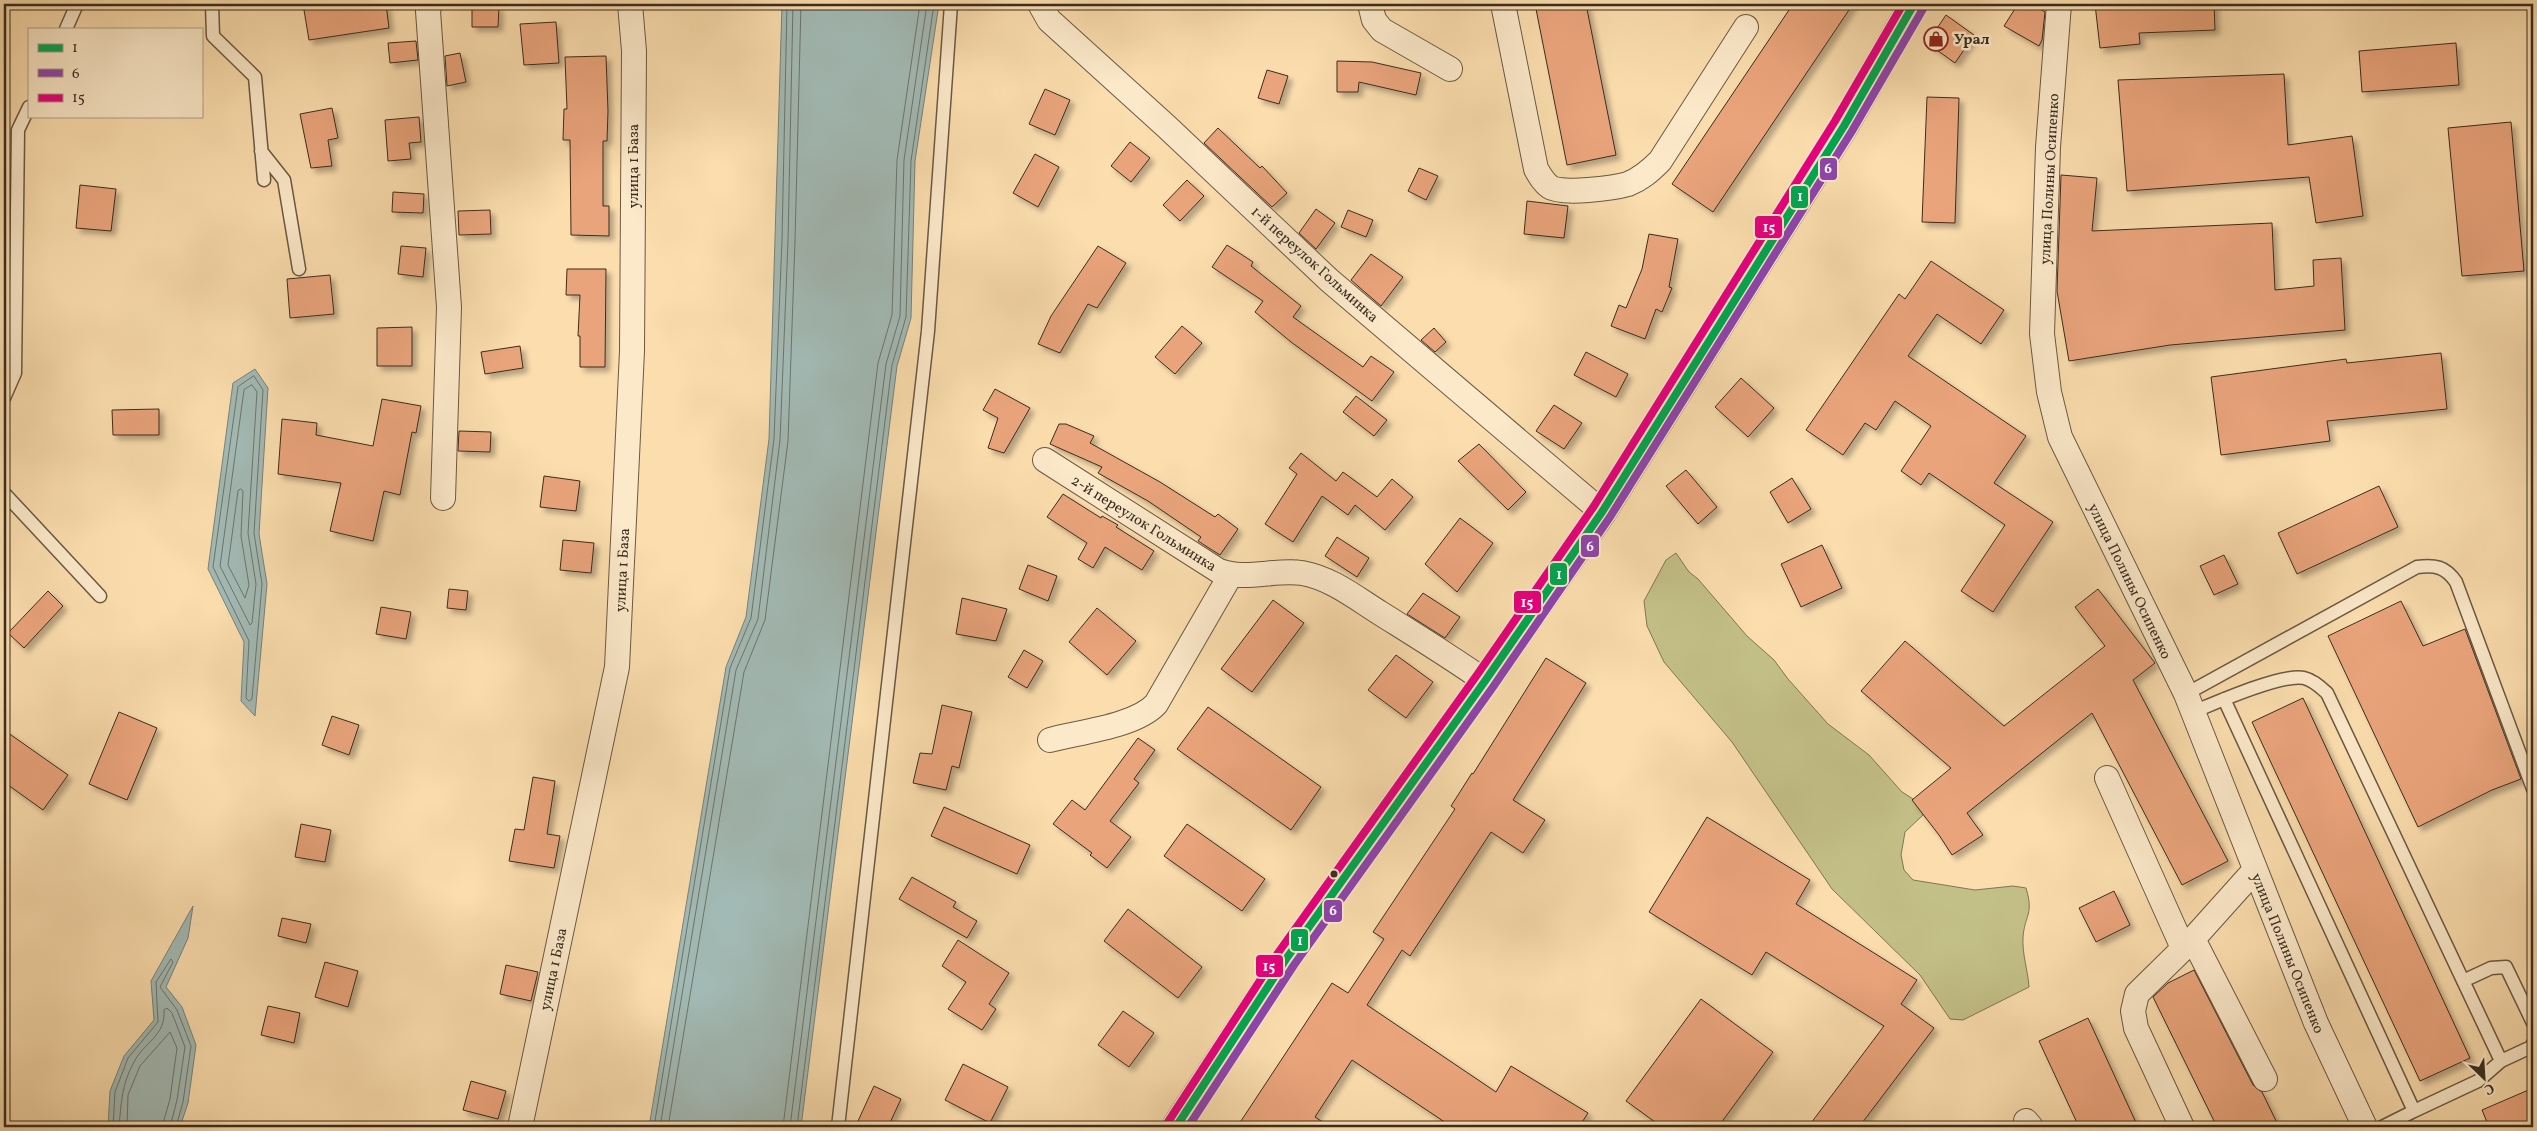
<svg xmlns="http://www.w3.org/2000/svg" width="2537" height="1131" font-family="Vollkorn,serif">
	<defs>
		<filter id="shadow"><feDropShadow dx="4.5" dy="4.5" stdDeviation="2.5" flood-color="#0004"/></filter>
	</defs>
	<rect width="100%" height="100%" fill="#fbddae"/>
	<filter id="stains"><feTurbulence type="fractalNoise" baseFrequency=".004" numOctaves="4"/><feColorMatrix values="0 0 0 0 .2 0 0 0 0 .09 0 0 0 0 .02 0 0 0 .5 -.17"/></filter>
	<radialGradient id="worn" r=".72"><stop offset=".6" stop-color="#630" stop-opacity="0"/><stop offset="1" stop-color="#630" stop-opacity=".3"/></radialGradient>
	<path fill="#c3c087" stroke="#7e7654" d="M 1676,553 L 1689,572 L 1698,579 L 1747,636 L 1774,660 L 1788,679 L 1828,724 L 1869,755 L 1902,792 L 1921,804 L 1923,815 L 1905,832 L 1901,855 L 1904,870 L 1913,880 L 1975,890 L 2013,886 L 2026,888 C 2034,915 2025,914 2023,937 C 2022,954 2028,971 2029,987 L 1963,1020 L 1950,1019 L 1920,975 L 1832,889 L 1732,742 L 1664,662 L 1647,626 L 1644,601 L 1666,560 Z"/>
	<path fill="#a2bab5" stroke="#78827a" d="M 782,4 L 939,4 L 915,161 L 911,318 L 897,366 L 801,1127 L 649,1127 L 726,667 L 746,617 L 769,439 Z
		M 255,369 L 268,388 L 259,534 L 267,584 L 255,716 L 241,701 L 244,642 L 208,569 L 233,383 Z
		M 193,906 L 188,938 L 166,987 L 182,1007 L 196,1045 L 188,1103 L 180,1127 L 108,1127 L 110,1091 L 124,1056 L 154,1020 L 151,981 Z"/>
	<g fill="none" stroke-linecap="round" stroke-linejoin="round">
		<path stroke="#6e746b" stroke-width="1" d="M 254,376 L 263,390 L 254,533 L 262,584 L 252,699 L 249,701 L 246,698 L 249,641 L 213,567 L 238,387 Z
			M 252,385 L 257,392 L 248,533 L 256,584 L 252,623 L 250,625 L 220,566 L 244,390 Z
			M 241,489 L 243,491 L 241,536 L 249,585 L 245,598 L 228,565 L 238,491 Z
			M 113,1127 L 115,1092 L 128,1058 L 158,1022 L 156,982 L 171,959 L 173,962 L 160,987 L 177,1010 L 191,1046 L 183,1102 L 176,1127
			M 119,1127 C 121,1104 122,1083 134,1062 C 144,1042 166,1036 164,1010 L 167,1008 L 172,1013 L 185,1047 L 177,1100 L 170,1127
			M 127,1127 L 128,1095 L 140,1066 L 170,1032 L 177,1048 L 170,1099 L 162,1127
			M 654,1127 L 730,668 L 751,618 L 774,439 L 782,240 L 787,4
			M 660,1127 L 736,670 L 758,619 L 780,440 L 788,241 L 793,4
			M 668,1127 L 744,672 L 765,620 L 788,441 L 795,241 L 801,4
			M 783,1127 L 878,363 L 892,315 L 897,160 L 920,4
			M 790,1127 L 886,364 L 900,316 L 904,160 L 927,4
			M 797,1127 L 892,365 L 906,317 L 911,161 L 934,4"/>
	</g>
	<path fill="#eaa47c" stroke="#392d21" filter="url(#shadow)" d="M 303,4 L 386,4 L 389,28 L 309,40 Z
		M 1535,4 L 1586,4 L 1616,155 L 1567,165 Z
		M 1793,4 L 1853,4 L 1713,212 L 1672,184 Z
		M 2018,4 L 2032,4 L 2045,12 L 2042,40 L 2039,46 L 2004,26 Z
		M 2095,4 L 2214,4 L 2215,30 L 2139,33 L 2140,44 L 2100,48 Z
		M 472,6 L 499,7 L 498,27 L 472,27 Z
		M 1946,15 L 1974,35 L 1955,63 L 1927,43 Z
		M 556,22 L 559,63 L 524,65 L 520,24 Z
		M 416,41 L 418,60 L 390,63 L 388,43 Z
		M 2456,43 L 2459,85 L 2362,92 L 2359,51 Z
		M 460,53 L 466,82 L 447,86 L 445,56 Z
		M 606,56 L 608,111 L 607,141 L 603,141 L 603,206 L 609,206 L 609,236 L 571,235 L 570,140 L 563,140 L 564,109 L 567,109 L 565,57 Z
		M 1337,61 L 1372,62 L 1421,73 L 1416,95 L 1359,82 L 1358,92 L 1337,92 Z
		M 1267,70 L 1288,76 L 1279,104 L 1258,98 Z
		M 2284,74 L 2288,145 L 2352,136 L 2363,216 L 2316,223 L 2309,177 L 2127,191 L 2118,80 Z
		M 1045,89 L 1070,100 L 1055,135 L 1029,124 Z
		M 1927,97 L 1959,98 L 1955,223 L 1922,222 Z
		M 332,108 L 338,138 L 328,140 L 332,166 L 311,168 L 300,114 Z
		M 419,117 L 421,142 L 409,143 L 411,159 L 388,161 L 385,120 Z
		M 2511,122 L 2524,271 L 2462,276 L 2448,128 Z
		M 1218,128 L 1260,168 L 1262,166 L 1287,193 L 1272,207 L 1204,143 Z
		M 1130,142 L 1150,158 L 1131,182 L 1111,166 Z
		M 1035,154 L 1059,167 L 1038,207 L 1013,193 Z
		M 1419,168 L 1438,176 L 1426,200 L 1408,191 Z
		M 2061,175 L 2097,178 L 2092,231 L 2272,223 L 2275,290 L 2314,286 L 2313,260 L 2341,258 L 2345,330 L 2170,345 L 2069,361 L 2057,291 Z
		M 1187,180 L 1204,196 L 1180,221 L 1163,205 Z
		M 80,185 L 116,189 L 111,231 L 76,228 Z
		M 393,192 L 424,194 L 423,213 L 392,212 Z
		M 1527,201 L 1568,206 L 1564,238 L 1524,234 Z
		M 1316,209 L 1335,223 L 1316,249 L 1299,233 Z
		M 490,210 L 491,234 L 459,235 L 458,211 Z
		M 1348,210 L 1373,220 L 1366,237 L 1341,227 Z
		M 1649,234 L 1678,239 L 1669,287 L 1672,288 L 1662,312 L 1656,309 L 1645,339 L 1611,326 L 1619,305 L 1626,308 L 1642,269 Z
		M 1227,245 L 1253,262 L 1251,266 L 1301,306 L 1293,317 L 1363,367 L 1371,356 L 1394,372 L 1372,401 L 1291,342 L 1255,312 L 1263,301 L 1212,267 Z
		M 401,246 L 426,248 L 423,277 L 398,274 Z
		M 1098,246 L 1126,263 L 1097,308 L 1088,304 L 1060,353 L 1038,344 L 1051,316 Z
		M 1371,254 L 1403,277 L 1381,306 L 1351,280 Z
		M 1931,261 L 2004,310 L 1981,344 L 1937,314 L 1908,356 L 2026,436 L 1994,483 L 2053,522 L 1993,612 L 1961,591 L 2005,525 L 1929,473 L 1921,485 L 1901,471 L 1931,426 L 1895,401 L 1876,430 L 1865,423 L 1843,455 L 1806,430 L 1899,294 L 1905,299 Z
		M 567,269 L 606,269 L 605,367 L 580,367 L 580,336 L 578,336 L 580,295 L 566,295 Z
		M 330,275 L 334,314 L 290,318 L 287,279 Z
		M 1182,326 L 1202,343 L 1175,374 L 1155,357 Z
		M 412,327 L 412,366 L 377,366 L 377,328 Z
		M 1434,328 L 1446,342 L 1435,352 L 1421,340 Z
		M 520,346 L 523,368 L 485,374 L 481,352 Z
		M 1586,352 L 1628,374 L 1616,397 L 1574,375 Z
		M 2441,353 L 2447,409 L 2327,421 L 2330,441 L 2221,455 L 2211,377 L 2346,359 L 2347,363 Z
		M 1741,378 L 1774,408 L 1748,437 L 1715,407 Z
		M 995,389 L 1030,408 L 1004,453 L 988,448 L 998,418 L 983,410 Z
		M 1356,396 L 1387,420 L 1374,436 L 1343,412 Z
		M 382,399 L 421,406 L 416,433 L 412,432 L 400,495 L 384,491 L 373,541 L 330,531 L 341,483 L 278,474 L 282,419 L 317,423 L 316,435 L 373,446 Z
		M 1554,405 L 1582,423 L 1564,449 L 1536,431 Z
		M 159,409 L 159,435 L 113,435 L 112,410 Z
		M 1059,424 L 1066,424 L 1094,436 L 1090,443 L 1160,482 L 1215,517 L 1218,514 L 1238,529 L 1220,555 L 1198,541 L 1201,537 L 1148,501 L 1098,473 L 1102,467 L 1050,444 Z
		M 459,431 L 491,432 L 490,452 L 458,451 Z
		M 1479,444 L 1526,492 L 1508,510 L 1458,461 Z
		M 1301,453 L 1336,481 L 1343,472 L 1377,497 L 1392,479 L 1413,497 L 1385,530 L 1355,505 L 1348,515 L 1322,496 L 1293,542 L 1265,524 L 1297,474 L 1289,468 Z
		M 1686,470 L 1717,507 L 1698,524 L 1666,486 Z
		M 544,476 L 580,481 L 576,511 L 540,507 Z
		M 1792,478 L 1811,509 L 1788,523 L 1770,492 Z
		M 2379,486 L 2398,527 L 2297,574 L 2278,533 Z
		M 1063,494 L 1101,518 L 1102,516 L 1118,525 L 1116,527 L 1154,551 L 1142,570 L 1105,547 L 1093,568 L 1078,559 L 1087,543 L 1047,517 Z
		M 1460,518 L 1493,543 L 1457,592 L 1425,564 Z
		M 1337,537 L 1369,558 L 1357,577 L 1325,556 Z
		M 563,540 L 594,543 L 591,573 L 560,570 Z
		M 1822,545 L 1842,588 L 1801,607 L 1781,564 Z
		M 2224,555 L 2238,584 L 2214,595 L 2200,566 Z
		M 1028,565 L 1057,576 L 1048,601 L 1019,589 Z
		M 449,589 L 468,591 L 466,610 L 447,608 Z
		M 2098,589 L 2155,663 L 2133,680 L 2228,861 L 2182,885 L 2092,713 L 1967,813 L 1983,835 L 1952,855 L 1939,835 L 1912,800 L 1951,768 L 1861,691 L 1905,641 L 2004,726 L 2105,646 L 2075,607 Z
		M 48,591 L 63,606 L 24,648 L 8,633 Z
		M 1423,593 L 1460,617 L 1445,638 L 1407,614 Z
		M 962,598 L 1007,609 L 996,641 L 956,634 Z
		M 1273,600 L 1304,623 L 1252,692 L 1221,669 Z
		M 2401,601 L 2423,646 L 2465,629 L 2521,779 L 2492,790 L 2418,827 L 2328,636 Z
		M 381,607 L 411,612 L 406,639 L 376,634 Z
		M 1097,608 L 1136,641 L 1107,675 L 1069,642 Z
		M 1024,650 L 1043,661 L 1027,688 L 1008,677 Z
		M 1396,655 L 1433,682 L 1406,718 L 1368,690 Z
		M 1546,658 L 1586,683 L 1513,800 L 1545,820 L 1523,853 L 1491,832 L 1410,956 L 1402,950 L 1367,1005 L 1496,1092 L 1511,1066 L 1588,1113 L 1579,1127 L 1452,1127 L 1352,1060 L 1315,1117 L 1330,1127 L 1237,1127 L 1332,983 L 1348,993 L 1384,939 L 1373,932 L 1455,809 L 1451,806 L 1472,773 L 1473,774 Z
		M 2303,698 L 2470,1058 L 2420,1081 L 2252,722 Z
		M 942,705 L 972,712 L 959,768 L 952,766 L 946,790 L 913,783 L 920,753 L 932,754 Z
		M 1208,707 L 1321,787 L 1291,830 L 1177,749 Z
		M 119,712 L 157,728 L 127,800 L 89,784 Z
		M 332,716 L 359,725 L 349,755 L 322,745 Z
		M 4,730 L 68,775 L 43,810 L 4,782 Z
		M 1138,738 L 1155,750 L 1134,779 L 1139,783 L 1110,821 L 1131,837 L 1107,868 L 1090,855 L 1092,853 L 1053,824 L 1072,800 L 1085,810 Z
		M 533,777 L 555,781 L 547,834 L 560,836 L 554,868 L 509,861 L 515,829 L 524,830 Z
		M 944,807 L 1030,845 L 1017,874 L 931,836 Z
		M 1707,817 L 1810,880 L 1796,904 L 1917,980 L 1901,1004 L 1934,1028 L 1859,1127 L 1808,1127 L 1884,1026 L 1766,952 L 1752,975 L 1649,912 Z
		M 301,824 L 331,830 L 325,862 L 295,857 Z
		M 1187,824 L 1265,879 L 1242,911 L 1164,856 Z
		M 912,877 L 956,902 L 953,907 L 977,921 L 967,938 L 899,899 Z
		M 2114,891 L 2130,925 L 2096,942 L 2079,908 Z
		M 1128,909 L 1202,967 L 1178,998 L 1104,941 Z
		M 282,918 L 311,924 L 306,943 L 278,936 Z
		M 958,940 L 1009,973 L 989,1004 L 996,1009 L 982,1030 L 948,1009 L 966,982 L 942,966 Z
		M 325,962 L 358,971 L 348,1007 L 315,997 Z
		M 506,965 L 538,972 L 531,1001 L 500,994 Z
		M 2194,970 L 2253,1085 L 2262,1092 L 2279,1127 L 2217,1127 L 2153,997 L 2168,983 Z
		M 1701,999 L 1773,1052 L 1718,1127 L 1662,1127 L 1626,1101 Z
		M 268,1006 L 300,1013 L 294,1043 L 261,1035 Z
		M 1123,1011 L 1154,1033 L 1129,1067 L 1098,1045 Z
		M 2088,1018 L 2138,1127 L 2079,1127 L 2039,1041 Z
		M 963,1064 L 1008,1087 L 990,1123 L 945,1100 Z
		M 471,1081 L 506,1091 L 498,1119 L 463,1110 Z
		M 874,1086 L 901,1099 L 888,1127 L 871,1127 L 858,1121 Z
		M 2533,1088 L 2533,1127 L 2489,1127 L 2482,1110 Z"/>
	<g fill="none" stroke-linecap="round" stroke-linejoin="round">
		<g stroke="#6a5944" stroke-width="15">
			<path id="lane" d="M 212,4 L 213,36 L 255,77 L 264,180
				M 66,29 L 77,4
				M 261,151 L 284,180 L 299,269
				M 4,398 L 15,373 L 18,130 L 29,107
				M 4,493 L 100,596
				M 2186,694 L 2417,567 C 2435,565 2445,566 2456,582 L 2533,789
				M 2193,712 C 2215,703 2282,673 2304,678 C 2313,680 2320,687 2327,693 L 2501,1061 L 2478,1081 L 2414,1111 L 2224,699
				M 2463,981 L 2491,968 L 2506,967 L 2533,1023
				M 2501,1061 L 2531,1047 L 2533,1043
				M 838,1127 L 928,331 L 951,4
				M 2382,1127 L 2414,1111"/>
		</g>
		<g stroke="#6a5944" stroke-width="26">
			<path id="street" d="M 430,4 L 428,11 L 449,307 L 443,498
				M 1040,4 L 1049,20 L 1167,127 L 1329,280 L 1602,512
				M 1370,4 L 1374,20 L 1382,30 L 1450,69
				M 1503,4 L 1536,169 C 1540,176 1544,183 1550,187 C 1562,195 1614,188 1628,184 C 1641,179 1650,171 1660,161 L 1746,27
				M 2059,4 L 2048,147 L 2042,334 L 2049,392 L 2060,437 L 2186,694 L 2316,1023 L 2365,1127
				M 1045,460 L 1219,571 C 1245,581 1275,569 1302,573 C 1331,578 1356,598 1380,613 C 1415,635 1451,657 1485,681
				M 1050,740 C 1080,732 1136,726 1156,704 L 1230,576
				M 2107,778 L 2183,948
				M 2193,939 L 2265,1079
				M 2026,1121 L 2031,1127
				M 520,1127 L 617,667 L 632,351 L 634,51 L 630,4
				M 2182,1127 L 2136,1028 L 2133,1011 L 2137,994 L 2193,939 L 2254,871"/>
		</g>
		<g stroke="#392d21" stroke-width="30">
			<path id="secondary" d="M 1176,1127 L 1286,959 L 1485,681 L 1602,512 L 1844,126 L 1914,4"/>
		</g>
		<use href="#lane" stroke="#fce9ca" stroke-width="12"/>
		<use href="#street" stroke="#fce9ca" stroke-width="24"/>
		<use href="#secondary" stroke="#fce9ca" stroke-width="28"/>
		<g stroke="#fce9ca" stroke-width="11">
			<path id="bus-1" d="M 1176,1127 L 1286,959 L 1485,681 L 1602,512 L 1844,126 L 1914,4"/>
		</g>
		<g stroke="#fce9ca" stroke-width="11">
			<path id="bus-2" d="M 1188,1127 L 1294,965 L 1493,687 L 1610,517 L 1852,131 L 1923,9"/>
		</g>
		<g stroke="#fce9ca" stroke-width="11">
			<path id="bus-3" d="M 1168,1122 L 1278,953 L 1477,675 L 1594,506 L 1835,121 L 1903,4"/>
		</g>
		<use href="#bus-1" stroke="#00a651" stroke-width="8"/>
		<use href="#bus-2" stroke="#8e44ad" stroke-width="8"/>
		<use href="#bus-3" stroke="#e5007d" stroke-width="8"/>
	</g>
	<defs>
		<g id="shop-ring" transform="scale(1.25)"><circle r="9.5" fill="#fce9ca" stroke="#8f2418" stroke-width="1.5"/><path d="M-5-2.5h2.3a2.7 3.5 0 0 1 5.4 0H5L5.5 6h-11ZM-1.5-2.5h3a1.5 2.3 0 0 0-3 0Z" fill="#8f2418"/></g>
	</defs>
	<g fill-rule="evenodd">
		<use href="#shop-ring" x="1936" y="39"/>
	</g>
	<circle fill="#392d21" stroke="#fce9ca" stroke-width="2" cx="1334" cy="874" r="4.5"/>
	<g text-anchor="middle" stroke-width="5" stroke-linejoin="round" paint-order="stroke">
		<g font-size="15" font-weight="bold" fill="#392d21" stroke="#fce9ca" text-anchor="start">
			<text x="1954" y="44">Урал</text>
		</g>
		<g font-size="15" fill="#392d21" stroke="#fce9ca">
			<text transform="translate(633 166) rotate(-90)" y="5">улица 1 База</text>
			<text transform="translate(2049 179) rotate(-87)" y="5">улица Полины Осипенко</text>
			<text transform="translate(1315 264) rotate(42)" y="5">1-й переулок Гольминка</text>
			<text transform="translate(1144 523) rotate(32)" y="5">2-й переулок Гольминка</text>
			<text transform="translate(622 570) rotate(-87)" y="5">улица 1 База</text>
			<text transform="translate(2130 581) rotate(64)" y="5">улица Полины Осипенко</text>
			<text transform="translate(2288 953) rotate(68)" y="5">улица Полины Осипенко</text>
			<text transform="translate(553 969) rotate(-78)" y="5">улица 1 База</text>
		</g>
	</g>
	<g stroke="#fce9ca" stroke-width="2">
		<rect x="1819" y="157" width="19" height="24" rx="5" fill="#8e44ad"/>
		<rect x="1790" y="185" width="19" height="24" rx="5" fill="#00a651"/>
		<rect x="1754" y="215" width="29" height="24" rx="5" fill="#e5007d"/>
		<rect x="1580" y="534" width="20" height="24" rx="5" fill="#8e44ad"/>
		<rect x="1549" y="562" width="19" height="24" rx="5" fill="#00a651"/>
		<rect x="1513" y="590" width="29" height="24" rx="5" fill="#e5007d"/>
		<rect x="1323" y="899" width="20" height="24" rx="5" fill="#8e44ad"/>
		<rect x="1290" y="928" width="19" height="24" rx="5" fill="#00a651"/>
		<rect x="1255" y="954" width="29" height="24" rx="5" fill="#e5007d"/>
	</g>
	<g font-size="14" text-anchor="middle" font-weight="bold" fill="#fff">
		<text x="1828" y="173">6</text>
		<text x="1800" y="201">1</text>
		<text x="1769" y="232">15</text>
		<text x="1590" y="551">6</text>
		<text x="1559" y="579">1</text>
		<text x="1527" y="607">15</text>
		<text x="1333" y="915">6</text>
		<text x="1300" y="945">1</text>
		<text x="1269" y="971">15</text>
	</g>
	<rect width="2537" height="1131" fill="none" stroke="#fbddae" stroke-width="20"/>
	<rect x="5" y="5" width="2527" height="1121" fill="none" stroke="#392d21" stroke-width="2.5"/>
	<rect x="10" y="10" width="2517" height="1111" fill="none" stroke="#392d21"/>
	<rect x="28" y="28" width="175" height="90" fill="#fce9ca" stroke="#ae9e86"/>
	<rect x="38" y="44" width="25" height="8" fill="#00a651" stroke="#ae9e86"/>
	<text x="72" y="52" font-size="15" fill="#392d21">1</text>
	<rect x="38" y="69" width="25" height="8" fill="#8e44ad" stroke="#ae9e86"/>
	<text x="72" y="78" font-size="15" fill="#392d21">6</text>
	<rect x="38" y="94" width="25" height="8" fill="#e5007d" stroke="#ae9e86"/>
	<text x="72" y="102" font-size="15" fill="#392d21">15</text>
	<g transform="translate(2484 1078) rotate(155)" stroke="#fce9ca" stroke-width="4" paint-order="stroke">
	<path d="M0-4L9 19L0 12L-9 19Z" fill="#392d21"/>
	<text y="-8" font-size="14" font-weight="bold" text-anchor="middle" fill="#392d21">С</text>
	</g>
	<rect width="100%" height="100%" filter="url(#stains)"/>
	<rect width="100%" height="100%" fill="url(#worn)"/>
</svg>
